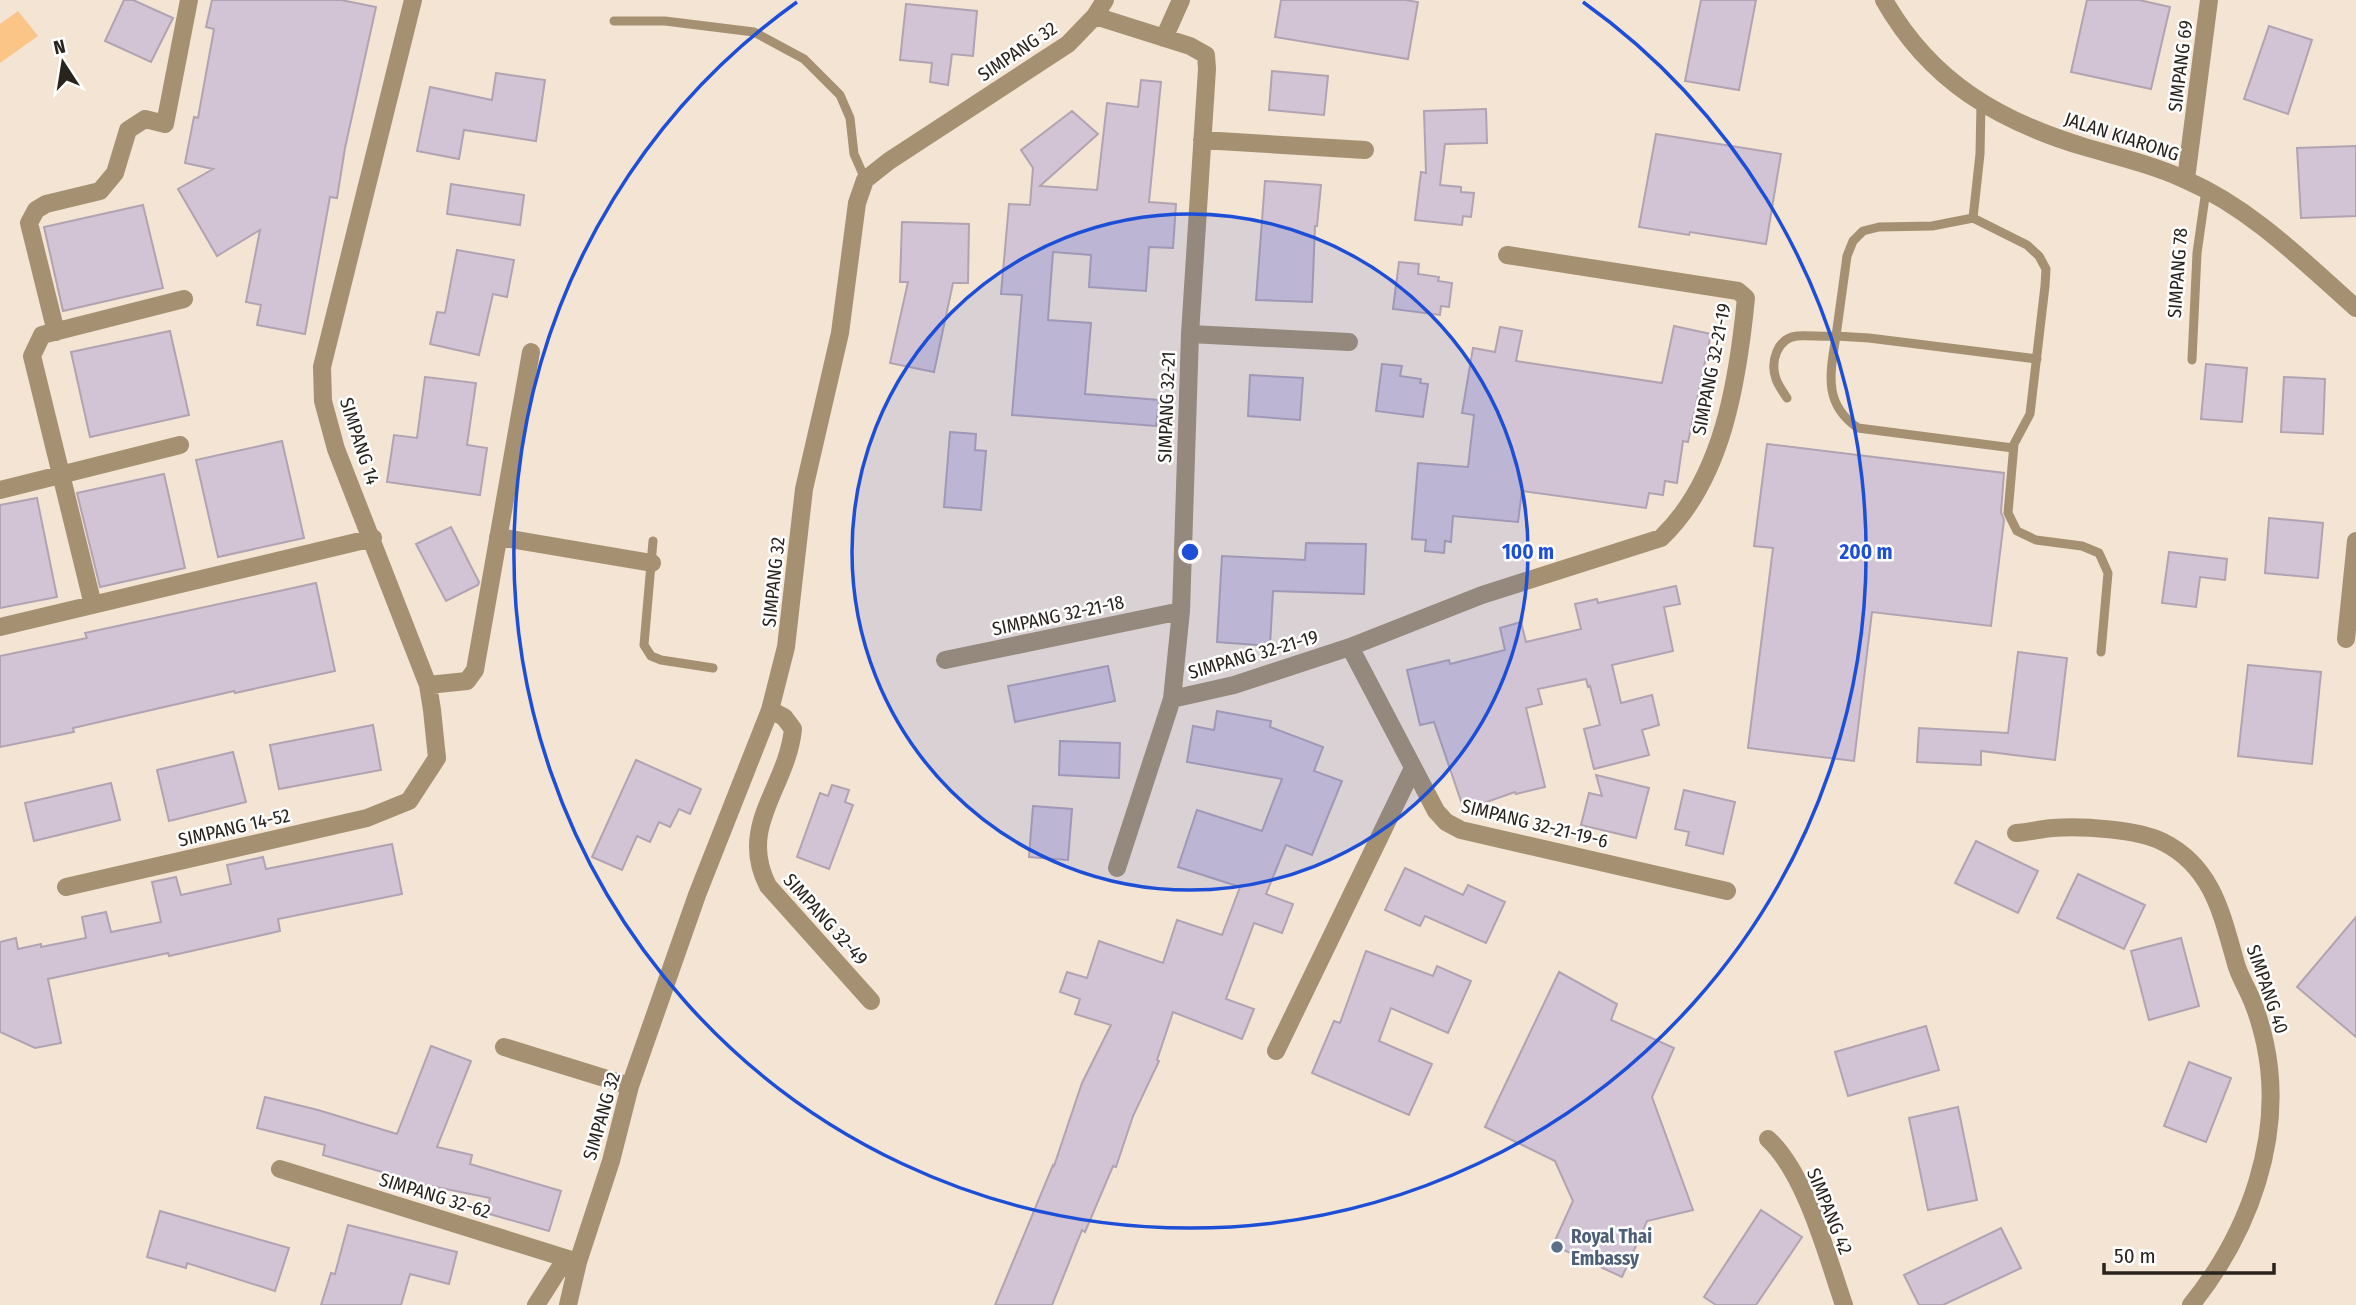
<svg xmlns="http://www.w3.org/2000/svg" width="2356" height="1305" font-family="'Fira Sans Condensed',sans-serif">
	<rect width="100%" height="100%" fill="#f3e4d3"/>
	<path fill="#fbc587" d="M 18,11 L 38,36 L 0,63 L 0,24 Z"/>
	<path fill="#d2c4d4" stroke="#b1a3b2" stroke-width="2" d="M 124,0 L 133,0 L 173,18 L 151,62 L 105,41 Z
		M 212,0 L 341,0 L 376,7 L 345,148 L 337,198 L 330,197 L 305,334 L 257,325 L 261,305 L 246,302 L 260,230 L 217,256 L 178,189 L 213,169 L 185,163 L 194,117 L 198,118 L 214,29 L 206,27 Z
		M 1281,0 L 1405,0 L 1418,2 L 1408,59 L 1275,37 Z
		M 1701,0 L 1756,0 L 1739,90 L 1685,81 Z
		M 2087,0 L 2139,0 L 2170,7 L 2151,89 L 2071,72 Z
		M 906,4 L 977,11 L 973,56 L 952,54 L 948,85 L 930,82 L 932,63 L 900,60 Z
		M 2269,26 L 2312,40 L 2288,114 L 2244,99 Z
		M 1272,71 L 1328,76 L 1324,115 L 1269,110 Z
		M 496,73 L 545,80 L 536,141 L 464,130 L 459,159 L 417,151 L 430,87 L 492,100 Z
		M 1141,80 L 1161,82 L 1149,202 L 1176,204 L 1173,248 L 1149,247 L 1146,291 L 1089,287 L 1091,255 L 1053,252 L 1048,320 L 1091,323 L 1085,394 L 1159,400 L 1156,426 L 1012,415 L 1022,295 L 1001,294 L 1009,204 L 1030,205 L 1033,168 L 1021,150 L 1072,111 L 1098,134 L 1040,186 L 1097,190 L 1107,103 L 1138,107 Z
		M 1486,109 L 1487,143 L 1445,144 L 1440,185 L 1461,187 L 1461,192 L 1474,193 L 1471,217 L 1463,216 L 1462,225 L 1415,220 L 1421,172 L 1426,173 L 1424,111 Z
		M 1656,134 L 1781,154 L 1766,244 L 1690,232 L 1689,235 L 1639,227 Z
		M 2356,146 L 2356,216 L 2301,218 L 2297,148 Z
		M 1265,181 L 1321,185 L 1317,226 L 1315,226 L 1312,302 L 1256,300 Z
		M 451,184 L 524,195 L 520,225 L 447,214 Z
		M 143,205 L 163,288 L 63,311 L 44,227 Z
		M 902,222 L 969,224 L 968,283 L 953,283 L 934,372 L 890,363 L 908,282 L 900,282 Z
		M 457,250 L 514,260 L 507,297 L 493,294 L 479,355 L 430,344 L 437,312 L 445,313 Z
		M 1399,262 L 1419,264 L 1418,274 L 1439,277 L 1438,281 L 1452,283 L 1449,307 L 1441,306 L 1440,315 L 1393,309 Z
		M 1674,326 L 1711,334 L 1688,442 L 1683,441 L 1677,483 L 1665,481 L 1663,495 L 1649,493 L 1646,508 L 1522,491 L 1518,522 L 1453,516 L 1451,542 L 1445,541 L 1444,553 L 1425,551 L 1426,540 L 1412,539 L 1418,463 L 1468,467 L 1474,415 L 1462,413 L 1473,348 L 1495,352 L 1500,327 L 1522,331 L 1516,361 L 1662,383 Z
		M 170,331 L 189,415 L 90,437 L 71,352 Z
		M 1382,364 L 1402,366 L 1400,376 L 1421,379 L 1420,383 L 1428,384 L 1423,417 L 1376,411 Z
		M 2206,364 L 2247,368 L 2242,422 L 2201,419 Z
		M 1250,375 L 1303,378 L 1300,420 L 1248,416 Z
		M 425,377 L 476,383 L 467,445 L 487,448 L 480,495 L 387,482 L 394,435 L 417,438 Z
		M 2284,377 L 2325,379 L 2323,434 L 2281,432 Z
		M 950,432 L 976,434 L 975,450 L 986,451 L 981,510 L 944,507 Z
		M 282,441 L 304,538 L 218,557 L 196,460 Z
		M 1767,444 L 2004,473 L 2001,512 L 2004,520 L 1991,626 L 1872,612 L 1854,761 L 1748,748 L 1773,548 L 1754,546 Z
		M 164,474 L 185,568 L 100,587 L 77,493 Z
		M 37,498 L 57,597 L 0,608 L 0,505 Z
		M 2269,518 L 2323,523 L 2318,578 L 2265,573 Z
		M 451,527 L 479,582 L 478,585 L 446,601 L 416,544 Z
		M 1306,543 L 1366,544 L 1364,594 L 1273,591 L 1270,646 L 1217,642 L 1222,556 L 1305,560 Z
		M 2169,552 L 2227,559 L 2225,580 L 2200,577 L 2196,607 L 2162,603 Z
		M 316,583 L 335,671 L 235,693 L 234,691 L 73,728 L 74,732 L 0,747 L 0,656 L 87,638 L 85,633 Z
		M 1676,586 L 1680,604 L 1664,607 L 1673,651 L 1612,665 L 1621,703 L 1652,695 L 1659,725 L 1642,730 L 1649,755 L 1594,769 L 1584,729 L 1600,725 L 1590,686 L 1588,687 L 1586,679 L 1538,689 L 1542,704 L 1526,708 L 1545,787 L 1516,794 L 1515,792 L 1464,810 L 1434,722 L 1420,725 L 1407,670 L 1449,660 L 1450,664 L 1505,650 L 1500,628 L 1521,622 L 1526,642 L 1581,629 L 1575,604 L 1597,599 L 1598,603 Z
		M 2018,652 L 2067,658 L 2055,760 L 1981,751 L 1981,765 L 1917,762 L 1919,728 L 2008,733 Z
		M 2248,665 L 2321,672 L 2312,764 L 2238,756 Z
		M 1108,666 L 1115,701 L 1015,722 L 1008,686 Z
		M 1217,711 L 1271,721 L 1270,727 L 1323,747 L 1314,771 L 1342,781 L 1312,855 L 1286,845 L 1266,894 L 1293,904 L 1282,933 L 1254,923 L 1226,999 L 1254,1009 L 1242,1039 L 1173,1012 L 1157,1060 L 1159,1061 L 1133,1116 L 1116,1167 L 1113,1166 L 1085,1232 L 1082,1230 L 1052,1305 L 995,1305 L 1053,1165 L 1054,1166 L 1082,1083 L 1111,1025 L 1075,1014 L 1080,999 L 1060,992 L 1067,972 L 1087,978 L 1099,941 L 1163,963 L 1177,920 L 1222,935 L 1240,887 L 1178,867 L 1197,810 L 1262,831 L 1274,799 L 1282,779 L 1187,762 L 1193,726 L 1214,730 Z
		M 373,725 L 381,770 L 279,789 L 270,745 Z
		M 1060,741 L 1120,743 L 1119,778 L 1059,775 Z
		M 233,752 L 246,802 L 169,821 L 157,770 Z
		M 636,760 L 701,789 L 690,814 L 679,809 L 670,827 L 659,822 L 650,842 L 637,836 L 622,870 L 592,857 Z
		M 1596,775 L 1649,788 L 1636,838 L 1581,825 L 1589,793 L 1602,796 Z
		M 111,783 L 120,820 L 34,841 L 25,803 Z
		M 832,785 L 849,790 L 845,802 L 853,805 L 829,869 L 797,857 L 820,793 L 828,796 Z
		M 1684,790 L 1735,802 L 1723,854 L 1686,845 L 1689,832 L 1675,829 Z
		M 1033,806 L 1072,809 L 1068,860 L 1029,857 Z
		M 1976,841 L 2038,871 L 2018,913 L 1955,883 Z
		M 392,844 L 402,894 L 278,919 L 280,931 L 169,956 L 168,953 L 48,979 L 61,1043 L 35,1048 L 0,1032 L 0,942 L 16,938 L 18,949 L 41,944 L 41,947 L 86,938 L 82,917 L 106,912 L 111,932 L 161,922 L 152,882 L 176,877 L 181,895 L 231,884 L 227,865 L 263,857 L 266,869 Z
		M 1405,868 L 1463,895 L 1468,885 L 1505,902 L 1486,943 L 1425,916 L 1420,926 L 1385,910 Z
		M 2078,874 L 2145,905 L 2124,949 L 2057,918 Z
		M 2356,917 L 2356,1037 L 2297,987 Z
		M 2181,938 L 2199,1006 L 2149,1020 L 2131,951 Z
		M 1366,951 L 1433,976 L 1437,966 L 1471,981 L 1448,1033 L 1391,1008 L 1379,1041 L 1432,1064 L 1409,1115 L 1312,1073 L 1334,1021 L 1340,1023 Z
		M 1559,972 L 1617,1004 L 1611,1020 L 1674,1048 L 1652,1097 L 1693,1210 L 1647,1221 L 1622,1277 L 1553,1245 L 1573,1201 L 1555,1161 L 1485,1127 Z
		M 1926,1026 L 1939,1070 L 1848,1096 L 1835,1052 Z
		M 431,1046 L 471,1061 L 437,1147 L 472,1155 L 470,1164 L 561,1191 L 549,1231 L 486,1213 L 490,1198 L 402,1180 L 403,1178 L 323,1155 L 325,1145 L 257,1128 L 265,1097 L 318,1110 L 397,1134 Z
		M 2189,1062 L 2231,1078 L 2206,1142 L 2164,1126 Z
		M 1958,1107 L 1977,1200 L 1928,1210 L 1909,1118 Z
		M 1761,1210 L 1802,1237 L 1756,1305 L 1716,1305 L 1704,1297 Z
		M 160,1211 L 289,1248 L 275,1291 L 187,1263 L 186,1268 L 147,1257 Z
		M 348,1225 L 457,1252 L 449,1284 L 410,1274 L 401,1305 L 321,1305 L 331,1273 L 335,1274 Z
		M 2001,1228 L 2021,1268 L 1943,1305 L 1919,1305 L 1904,1275 Z"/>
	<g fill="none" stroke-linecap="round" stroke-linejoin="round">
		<path stroke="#a59171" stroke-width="9" d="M 614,21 L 665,21 L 754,32 L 804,59 L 840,95 L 850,118 L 854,154 L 865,179
			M 1973,218 L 1980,154 L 1981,104
			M 2037,359 L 1869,338 L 1836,336 L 1847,256 L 1853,241 L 1863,231 L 1879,227 L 1932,226 L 1973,218 L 2027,245 L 2039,256 L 2046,269 L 2045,286 L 2030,414 L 2014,444 L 2008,513 L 2017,531 L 2036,540 L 2082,546 L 2099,553 L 2108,573 L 2101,652
			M 2192,360 L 2197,253 L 2206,190
			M 1787,398 C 1783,392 1778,385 1776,379 C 1770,362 1777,338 1797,336 C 1807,335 1824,337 1836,336 C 1830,374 1823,404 1858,428 L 2013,448
			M 653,541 L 644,645 L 651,656 L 661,660 L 713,668"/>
		<path stroke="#a59171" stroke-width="18" d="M 1884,0 C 1930,81 1998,121 2085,147 C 2119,157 2154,165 2186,180 C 2252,209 2303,261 2356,308
			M 1095,16 L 1190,46 L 1206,55 L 1207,69 L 1190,334 L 1181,611 L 1172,699 L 1117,868
			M 1164,38 L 1181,0
			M 1202,140 L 1365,150
			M 2186,179 L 2209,0
			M 56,332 L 29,223 L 36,210 L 46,204 L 100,191 L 115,173 L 128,130 L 145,119 L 165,124 L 189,0
			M 1190,334 L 1349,342
			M 0,490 L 180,445
			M 498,537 L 652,563
			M 93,605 L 32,356 L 42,335 L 184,299
			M 0,627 L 373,538
			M 2346,639 L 2356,541
			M 1350,647 L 1436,811 L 1446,822 L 1461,830 L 1727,891
			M 945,660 L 1181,611
			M 428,685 L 467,681 L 475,670 L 531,352
			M 1172,699 L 1234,685 L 1350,647 L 1482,595 L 1661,538 C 1723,479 1738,380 1746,298 L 1738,291 L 1507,255
			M 770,710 L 784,717 L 793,729 C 787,788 737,826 768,886 L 871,1001
			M 2016,833 C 2029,832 2041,829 2053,828 C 2081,826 2138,829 2163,842 C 2213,867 2222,915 2236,964 C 2240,978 2248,989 2253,1003 C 2258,1015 2262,1030 2265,1043 C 2285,1136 2249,1233 2191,1305
			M 66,887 L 367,818 L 409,801 L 437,758 L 432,710 L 428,685 L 336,449 L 323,401 L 322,367 L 413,0
			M 504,1047 L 630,1086
			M 1276,1051 L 1413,768
			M 1768,1139 C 1806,1174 1827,1256 1844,1305
			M 280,1169 L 578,1262
			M 536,1305 L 559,1269 L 578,1262
			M 568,1305 L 578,1262 L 611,1161 L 630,1086 L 697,895 L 770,710 L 786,647 L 804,489 L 840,333 L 857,203 L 865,180 L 889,161 L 1068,44 L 1095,16 L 1105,0"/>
	</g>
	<circle cx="1190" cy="552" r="338" fill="#1d4ed8" fill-opacity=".12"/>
	<g fill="none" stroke="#1d4ed8" stroke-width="3.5">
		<circle cx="1190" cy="552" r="338"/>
		<path d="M1583 2A676 676 0 1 1 797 2"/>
	</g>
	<circle fill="#5c6f8a" stroke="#fff" stroke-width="2.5" cx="1557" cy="1247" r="7"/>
	<g text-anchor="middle" stroke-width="5" stroke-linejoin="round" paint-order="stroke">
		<g font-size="19" fill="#29231d" stroke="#fff">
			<text transform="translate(1017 51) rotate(-34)" y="7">SIMPANG 32</text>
			<text transform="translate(2180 66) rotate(-83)" y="7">SIMPANG 69</text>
			<text transform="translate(2122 136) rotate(18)" y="7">JALAN KIARONG</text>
			<text transform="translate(2177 273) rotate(-86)" y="7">SIMPANG 78</text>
			<text transform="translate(1711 369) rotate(-79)" y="7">SIMPANG 32-21-19</text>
			<text transform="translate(1166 407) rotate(-88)" y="7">SIMPANG 32-21</text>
			<text transform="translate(360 441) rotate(72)" y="7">SIMPANG 14</text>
			<text transform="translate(773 582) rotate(-84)" y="7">SIMPANG 32</text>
			<text transform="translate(1058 615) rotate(-12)" y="7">SIMPANG 32-21-18</text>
			<text transform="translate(1253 654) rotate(-16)" y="7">SIMPANG 32-21-19</text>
			<text transform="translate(1535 823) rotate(14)" y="7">SIMPANG 32-21-19-6</text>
			<text transform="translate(234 827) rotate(-13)" y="7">SIMPANG 14-52</text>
			<text transform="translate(826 919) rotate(48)" y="7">SIMPANG 32-49</text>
			<text transform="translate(2268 989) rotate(71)" y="7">SIMPANG 40</text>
			<text transform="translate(601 1116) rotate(-74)" y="7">SIMPANG 32</text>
			<text transform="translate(435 1195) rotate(17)" y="7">SIMPANG 32-62</text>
			<text transform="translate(1830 1211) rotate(68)" y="7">SIMPANG 42</text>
		</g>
		<g font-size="19" font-weight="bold" fill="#4e5e75" stroke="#fff" text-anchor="start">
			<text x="1571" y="1243">Royal Thai<tspan x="1571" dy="22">Embassy</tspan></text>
		</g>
	</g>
	<circle cx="1190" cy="552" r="10" fill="#1d4ed8" stroke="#fff" stroke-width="3.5"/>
	<g font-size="21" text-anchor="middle" font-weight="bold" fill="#1d4ed8" stroke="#fff" stroke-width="5" stroke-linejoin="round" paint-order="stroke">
		<text x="1528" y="559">100 m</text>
		<text x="1866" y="559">200 m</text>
	</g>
	<g transform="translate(63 63) rotate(348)" stroke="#ffffff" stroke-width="5" paint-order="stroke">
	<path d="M0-5L12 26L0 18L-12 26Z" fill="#29231d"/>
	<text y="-10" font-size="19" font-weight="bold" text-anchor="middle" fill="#29231d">N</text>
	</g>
	<path d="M2104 1263v10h170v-10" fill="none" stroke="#29231d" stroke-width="3.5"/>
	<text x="2114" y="1263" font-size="21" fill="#29231d" stroke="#ffffff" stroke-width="5" paint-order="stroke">50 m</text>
</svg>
